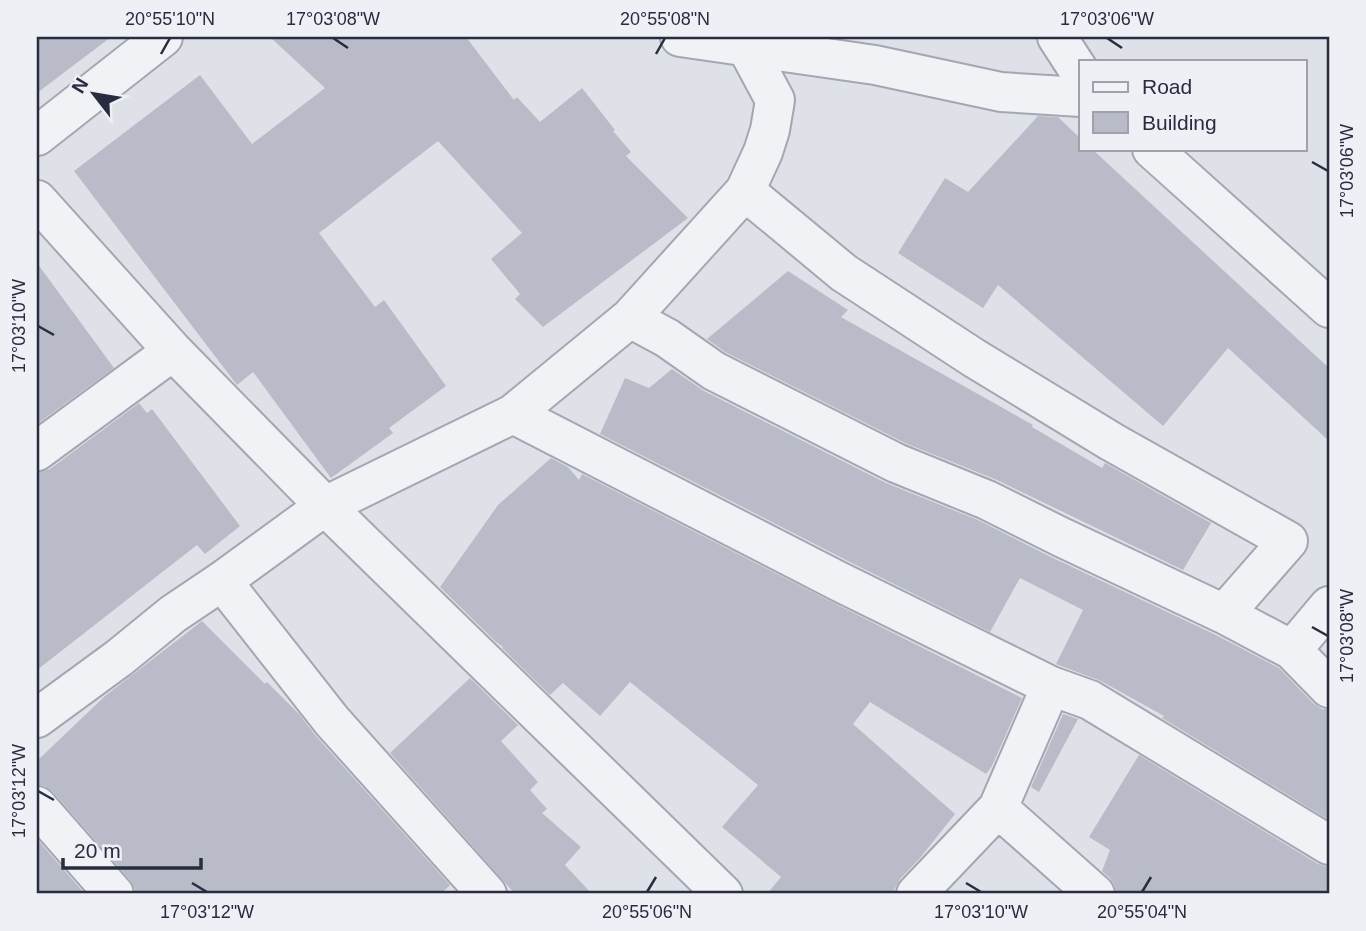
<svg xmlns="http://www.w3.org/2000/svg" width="1366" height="931" font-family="Arial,sans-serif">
	<rect width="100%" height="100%" fill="#dee1e8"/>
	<path fill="#b9bcc8" d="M 37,37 L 111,37 L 37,93 Z
		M 270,37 L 466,37 L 514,100 L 517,97 L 540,122 L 582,88 L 615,130 L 613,131 L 631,152 L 626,156 L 688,218 L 543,327 L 515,299 L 520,294 L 491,259 L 522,233 L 438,141 L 319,233 L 375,307 L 384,300 L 446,386 L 389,428 L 393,433 L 331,478 L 253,372 L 237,385 L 74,171 L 200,75 L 252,144 L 325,88 Z
		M 1038,116 L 1058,117 L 1081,139 L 1081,149 L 1092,149 L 1329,368 L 1329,441 L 1228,348 L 1163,426 L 998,285 L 983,308 L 898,253 L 945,178 L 968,192 Z
		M 37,263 L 114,368 L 37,424 Z
		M 788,271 L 848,310 L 841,317 L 1033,425 L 1032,427 L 1102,468 L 1105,463 L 1211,523 L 1183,570 L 997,480 L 905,443 L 725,352 L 707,339 Z
		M 672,369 L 704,391 L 886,483 L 978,520 L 1051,557 L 1214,634 L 1279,668 L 1313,703 L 1322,709 L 1329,709 L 1329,820 L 1162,718 L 1164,716 L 1101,681 L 1056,664 L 1083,610 L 1020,578 L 990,632 L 848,561 L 600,434 L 625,378 L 649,388 Z
		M 139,403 L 147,413 L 152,409 L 240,526 L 205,554 L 197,545 L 37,670 L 37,472 L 50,469 Z
		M 551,458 L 568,467 L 579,480 L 582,474 L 828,600 L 1022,698 L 992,766 L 986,774 L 870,702 L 853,724 L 955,814 L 920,858 L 900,879 L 892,894 L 767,894 L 781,877 L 722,827 L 758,785 L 630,682 L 600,716 L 563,683 L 550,695 L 502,648 L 503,647 L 495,641 L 440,587 L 498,505 Z
		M 202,621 L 265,684 L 267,682 L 299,714 L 316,736 L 450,885 L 441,894 L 135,894 L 135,889 L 130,880 L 53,792 L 45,786 L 37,785 L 37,761 L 105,696 Z
		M 470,678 L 518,725 L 501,741 L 538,782 L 530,790 L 547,809 L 542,813 L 581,847 L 565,865 L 592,894 L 515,894 L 390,753 Z
		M 1063,714 L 1078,719 L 1039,792 L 1031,787 Z
		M 1139,755 L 1318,864 L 1329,867 L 1329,894 L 1116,894 L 1115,886 L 1110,878 L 1102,871 L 1110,850 L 1089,837 Z
		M 37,839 L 85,894 L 37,894 Z"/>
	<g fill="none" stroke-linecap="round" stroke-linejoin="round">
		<g stroke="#a3a7b2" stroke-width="42">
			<path id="minor" d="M 680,37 L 875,65 L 1001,92 L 1081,97
				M 1057,37 L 1081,74
				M 37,136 L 163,37
				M 1152,149 L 1329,308
				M 745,191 L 844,273 L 974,358 L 1112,442 L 1288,541 L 1224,614
				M 37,200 L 173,351 L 325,506 L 723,894
				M 630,318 L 667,338 L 714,371 L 896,463 L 987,500 L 1061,537 L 1224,614 L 1292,650 L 1329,688
				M 513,414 L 838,581 L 1051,686 L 1090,700 L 1329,845
				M 37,451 L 173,351
				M 222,581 L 332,721 L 487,894
				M 1292,650 L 1329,606
				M 37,718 L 119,658 L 173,614 L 222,581 L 325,506 L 513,414 L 630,318 L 745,191 L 763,152 L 770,130 L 775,100 L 746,46 L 756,37
				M 37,806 L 114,894
				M 998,808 L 1051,686
				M 916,894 L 998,808 L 1095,894"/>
		</g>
		<use href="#minor" stroke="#f1f2f6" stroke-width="38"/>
	</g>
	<path fill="none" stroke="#272d3f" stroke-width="2.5" d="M 333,38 L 348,48M 1107,38 L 1122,48M 161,54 L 170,38M 656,54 L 665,38M 1312,162 L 1328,171M 38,326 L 54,335M 1312,627 L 1328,636M 38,791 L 54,800M 192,883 L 207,892M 966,883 L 981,892M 647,892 L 656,877M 1142,892 L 1151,877"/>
	<rect width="1366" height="931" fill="none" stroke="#eef0f6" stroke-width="77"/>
	<rect x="1079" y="60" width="228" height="91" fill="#eef0f6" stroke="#9ea2ad" stroke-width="2"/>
	<rect x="1093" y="82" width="35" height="10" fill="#f1f2f6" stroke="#9ea2ad" stroke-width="2"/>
	<text x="1142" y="94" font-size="21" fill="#272d3f">Road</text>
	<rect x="1093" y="112" width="35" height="21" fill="#b9bcc8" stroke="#9ea2ad" stroke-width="2"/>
	<text x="1142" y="130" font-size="21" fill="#272d3f">Building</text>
	<g transform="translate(94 94) rotate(301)" stroke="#eef0f6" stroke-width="5" paint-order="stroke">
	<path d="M0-5L12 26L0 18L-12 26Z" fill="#272d3f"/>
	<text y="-10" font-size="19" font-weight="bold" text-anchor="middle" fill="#272d3f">N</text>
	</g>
	<path d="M63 858v10h138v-10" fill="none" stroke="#272d3f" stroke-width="3.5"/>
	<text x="74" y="858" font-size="21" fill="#272d3f" stroke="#eef0f6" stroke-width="5" paint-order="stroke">20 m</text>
	<rect x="38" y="38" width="1290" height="854" fill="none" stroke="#272d3f" stroke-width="2.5"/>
	<g font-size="18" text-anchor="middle" fill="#272d3f">
		<text x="170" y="25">20°55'10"N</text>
		<text x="333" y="25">17°03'08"W</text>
		<text x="665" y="25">20°55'08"N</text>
		<text x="1107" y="25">17°03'06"W</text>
		<text transform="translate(1347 171) rotate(-90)" y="6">17°03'06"W</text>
		<text transform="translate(19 326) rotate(-90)" y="6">17°03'10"W</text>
		<text transform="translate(1347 636) rotate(-90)" y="6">17°03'08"W</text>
		<text transform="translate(19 791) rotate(-90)" y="6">17°03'12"W</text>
		<text x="207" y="918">17°03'12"W</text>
		<text x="647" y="918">20°55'06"N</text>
		<text x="981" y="918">17°03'10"W</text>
		<text x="1142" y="918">20°55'04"N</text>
	</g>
</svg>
